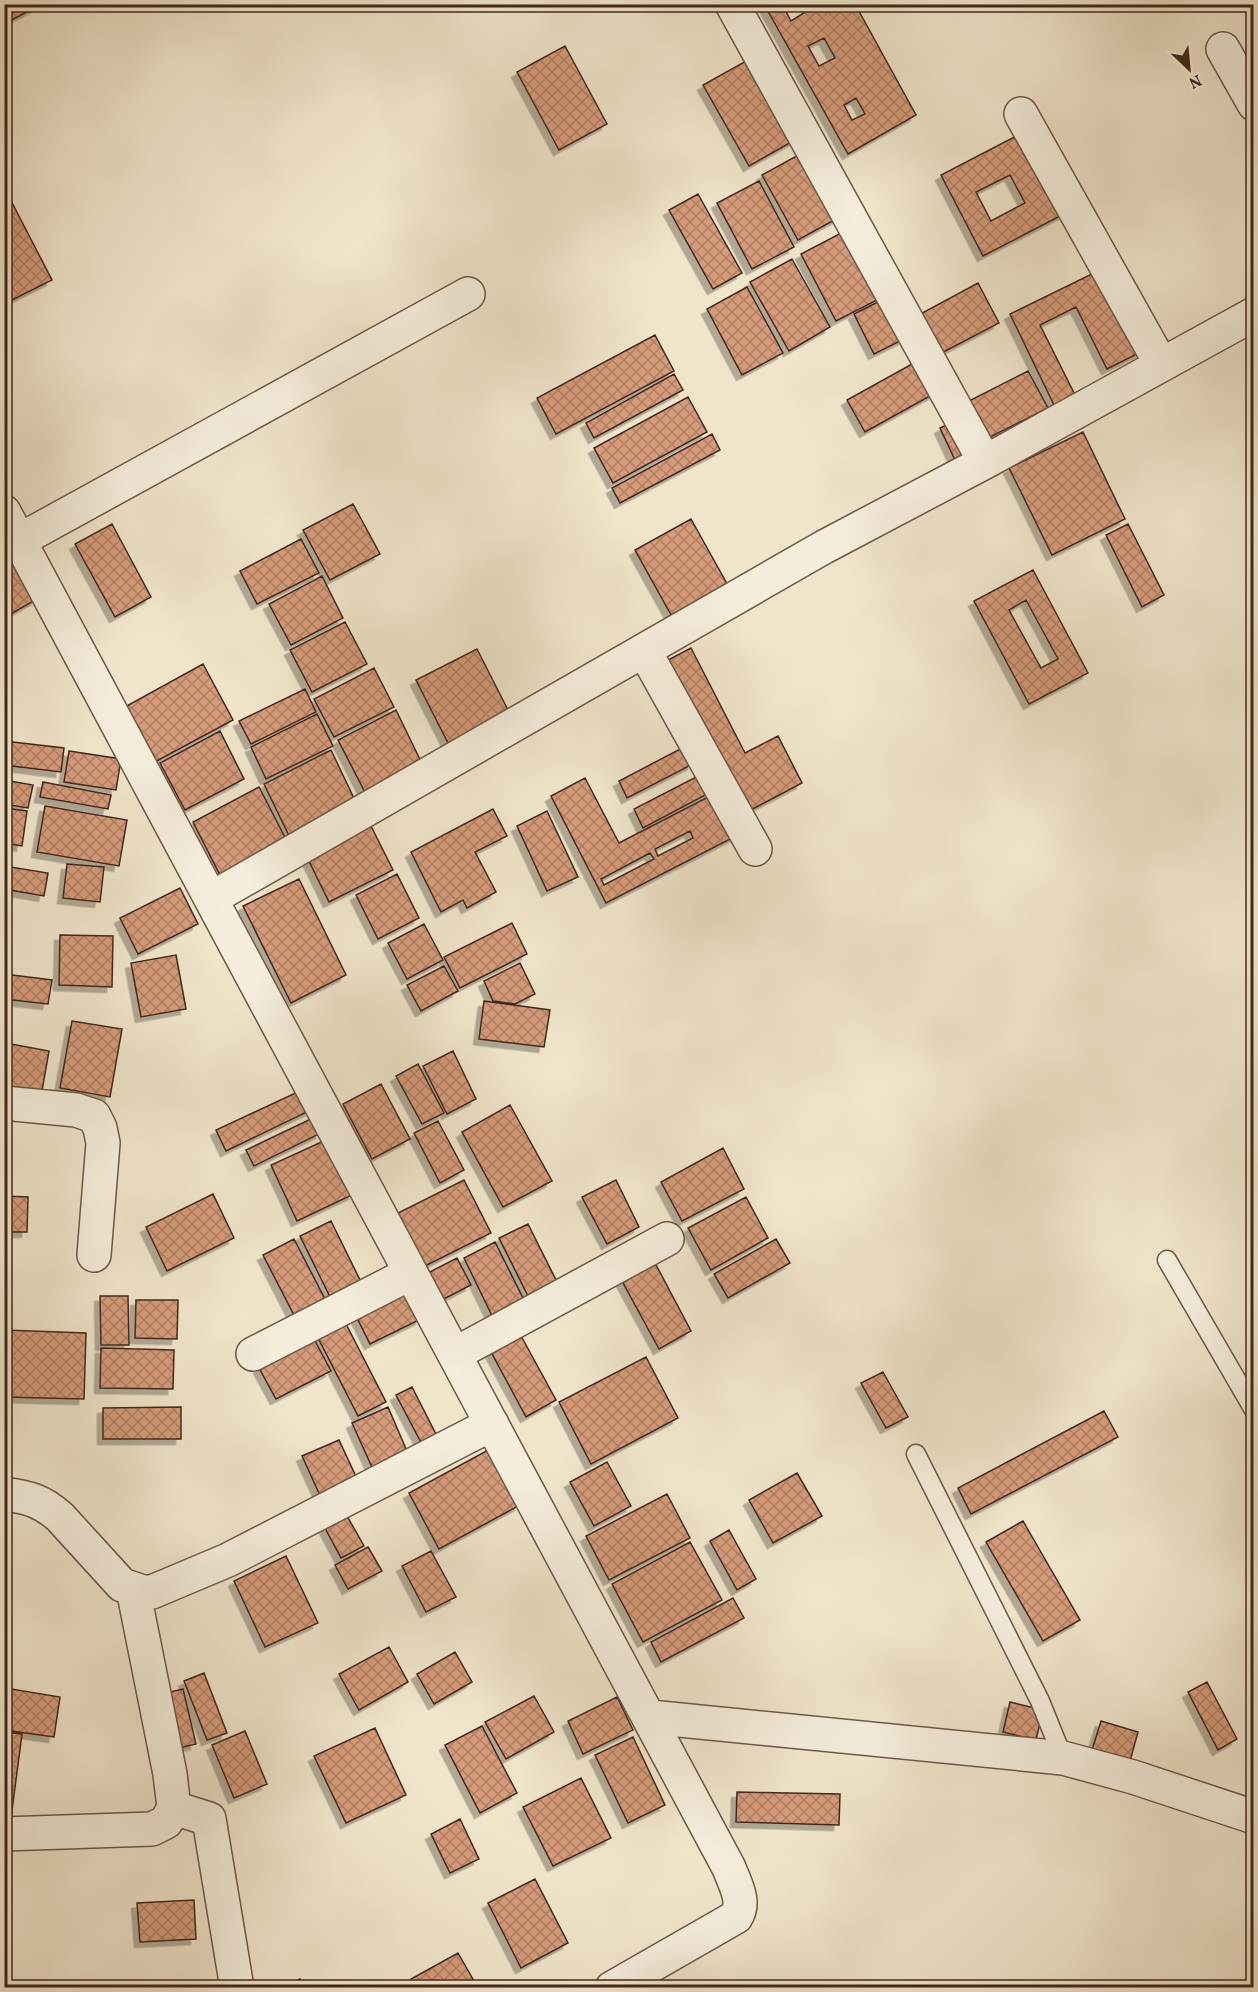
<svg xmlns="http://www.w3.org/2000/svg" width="1258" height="1992" font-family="Vollkorn,serif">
	<defs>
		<pattern id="building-cross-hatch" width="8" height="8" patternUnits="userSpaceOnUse" patternTransform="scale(1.5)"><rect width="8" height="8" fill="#d69b7a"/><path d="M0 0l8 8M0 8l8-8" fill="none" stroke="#af7e63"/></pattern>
		<filter id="shadow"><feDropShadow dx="-5.5" dy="5.5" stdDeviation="0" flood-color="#0004"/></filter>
	</defs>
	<rect width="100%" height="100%" fill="#f0e5cb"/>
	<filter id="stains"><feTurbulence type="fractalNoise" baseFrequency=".00333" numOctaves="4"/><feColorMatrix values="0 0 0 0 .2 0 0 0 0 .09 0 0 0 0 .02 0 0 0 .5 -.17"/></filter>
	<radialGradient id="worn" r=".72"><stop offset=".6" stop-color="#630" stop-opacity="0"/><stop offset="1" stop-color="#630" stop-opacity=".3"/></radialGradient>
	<path fill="url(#building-cross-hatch)" stroke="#42281c" stroke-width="1.5" fill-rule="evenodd" filter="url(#shadow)" d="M 4,4 L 40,4 L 40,5 L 4,24 Z
		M 764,4 L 782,4 L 791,21 L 818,4 L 855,4 L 916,115 L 848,154 ZM 824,38 L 835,58 L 819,66 L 808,46 ZM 856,98 L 865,114 L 852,120 L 844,105 Z
		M 565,46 L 607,124 L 559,150 L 517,72 Z
		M 757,55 L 802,136 L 749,166 L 703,85 Z
		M 1022,133 L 1064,214 L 983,256 L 941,175 ZM 1010,175 L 1025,203 L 991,221 L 976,192 Z
		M 802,153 L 838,218 L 798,240 L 762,175 Z
		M 759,181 L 794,247 L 752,269 L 717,203 Z
		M 7,193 L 52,280 L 4,304 L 4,195 Z
		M 698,194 L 742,273 L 713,289 L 669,210 Z
		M 847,230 L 883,297 L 836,321 L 801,254 Z
		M 792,259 L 830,327 L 789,351 L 750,282 Z
		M 1100,270 L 1141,352 L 1107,369 L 1076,307 L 1040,325 L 1075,395 L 1054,405 L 1010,314 Z
		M 978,283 L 999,323 L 934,357 L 913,318 Z
		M 747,287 L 783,353 L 742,375 L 707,309 Z
		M 884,299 L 904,339 L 874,354 L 854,314 Z
		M 655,335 L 674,371 L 556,434 L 537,398 Z
		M 921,359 L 939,391 L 865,432 L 847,400 Z
		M 1028,371 L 1048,408 L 982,441 L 963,404 Z
		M 674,374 L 683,390 L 594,438 L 586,423 Z
		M 688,397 L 707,432 L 613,483 L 594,448 Z
		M 952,422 L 967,454 L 955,460 L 940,428 Z
		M 1083,432 L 1125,519 L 1052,555 L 1009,468 Z
		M 712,434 L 720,450 L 620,503 L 612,488 Z
		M 353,504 L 380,554 L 330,580 L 303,530 Z
		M 691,519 L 731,591 L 675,622 L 635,550 Z
		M 112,524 L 151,597 L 115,617 L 75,544 Z
		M 1128,524 L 1164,595 L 1142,607 L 1106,535 Z
		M 301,539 L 319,573 L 257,604 L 240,571 Z
		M 4,544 L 37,599 L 4,618 Z
		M 1033,570 L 1088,673 L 1029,704 L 974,601 ZM 1026,600 L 1058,659 L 1041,668 L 1009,610 Z
		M 322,576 L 343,618 L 291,645 L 269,604 Z
		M 345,622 L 367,664 L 312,692 L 290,650 Z
		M 691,648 L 745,753 L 778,736 L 802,783 L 745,813 L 666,661 Z
		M 477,649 L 511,716 L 450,747 L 416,680 Z
		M 203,664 L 233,720 L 153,763 L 123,708 Z
		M 374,668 L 394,707 L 334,737 L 314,699 Z
		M 305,689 L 316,712 L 251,744 L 239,721 Z
		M 396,710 L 427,774 L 370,802 L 338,740 Z
		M 317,714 L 333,746 L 266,779 L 251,747 Z
		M 220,731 L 244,779 L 185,810 L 160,763 Z
		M 4,741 L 64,748 L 61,772 L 4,765 Z
		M 684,747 L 693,764 L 627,798 L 619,781 Z
		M 331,750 L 360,811 L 293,844 L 264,784 Z
		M 69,751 L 121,759 L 116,790 L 64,782 Z
		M 702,774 L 711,792 L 643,828 L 634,809 Z
		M 585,778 L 619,843 L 714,794 L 736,836 L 606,903 L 551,796 ZM 690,831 L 693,838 L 658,856 L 655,849 ZM 650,853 L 654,859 L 604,885 L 601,879 Z
		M 4,780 L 33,785 L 28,808 L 4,804 Z
		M 43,782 L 111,795 L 108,809 L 40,797 Z
		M 259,787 L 290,847 L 223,881 L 193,822 Z
		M 45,806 L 127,820 L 119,866 L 37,852 Z
		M 4,808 L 27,811 L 22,846 L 4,843 Z
		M 493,809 L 507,836 L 475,852 L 496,892 L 467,908 L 463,900 L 441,912 L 411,852 Z
		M 547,811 L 578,877 L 547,891 L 517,826 Z
		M 371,826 L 393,870 L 329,902 L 307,857 Z
		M 67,864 L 104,867 L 100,902 L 63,898 Z
		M 4,866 L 48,873 L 44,896 L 4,889 Z
		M 397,874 L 419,918 L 378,939 L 356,895 Z
		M 299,879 L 346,975 L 291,1003 L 243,906 Z
		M 180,888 L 198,924 L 138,954 L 120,918 Z
		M 512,923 L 527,954 L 460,988 L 444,957 Z
		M 424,924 L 443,960 L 407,979 L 388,943 Z
		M 60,935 L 113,936 L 112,987 L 59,985 Z
		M 176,955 L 186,1009 L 141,1017 L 131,963 Z
		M 520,963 L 535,994 L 515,1004 L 493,1001 L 484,981 Z
		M 444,966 L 458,991 L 421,1011 L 407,985 Z
		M 4,974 L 52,980 L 48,1004 L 4,999 Z
		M 484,1001 L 550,1010 L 544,1047 L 479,1039 Z
		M 4,1005 L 11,1006 L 4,1043 Z
		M 72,1021 L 122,1029 L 110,1097 L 60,1088 Z
		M 11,1044 L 49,1051 L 40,1102 L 4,1095 L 4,1078 Z
		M 453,1051 L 476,1099 L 447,1114 L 423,1066 Z
		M 418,1064 L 444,1113 L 422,1124 L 396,1076 Z
		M 381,1084 L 410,1139 L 372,1159 L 343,1104 Z
		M 302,1090 L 311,1110 L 226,1151 L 216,1130 Z
		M 510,1105 L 552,1181 L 503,1207 L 462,1132 Z
		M 313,1118 L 321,1133 L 254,1166 L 246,1150 Z
		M 438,1121 L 464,1170 L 440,1183 L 414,1133 Z
		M 328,1139 L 354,1194 L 297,1221 L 271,1165 Z
		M 723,1148 L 744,1189 L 682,1221 L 661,1182 Z
		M 464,1180 L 491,1233 L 425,1266 L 398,1213 Z
		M 616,1180 L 639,1227 L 607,1244 L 582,1197 Z
		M 213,1194 L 234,1238 L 167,1271 L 146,1227 Z
		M 4,1196 L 28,1197 L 27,1232 L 4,1232 Z
		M 746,1197 L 768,1238 L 711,1270 L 688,1228 Z
		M 331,1221 L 362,1284 L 331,1299 L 300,1236 Z
		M 528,1224 L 561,1290 L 532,1304 L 499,1238 Z
		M 294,1239 L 327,1303 L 296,1319 L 263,1255 Z
		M 776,1239 L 790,1263 L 728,1298 L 714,1274 Z
		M 495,1242 L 528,1308 L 496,1324 L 464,1258 Z
		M 457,1258 L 471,1285 L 438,1302 L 424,1275 Z
		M 655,1263 L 691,1331 L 659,1349 L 622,1281 Z
		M 406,1289 L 421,1319 L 370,1344 L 355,1314 Z
		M 100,1296 L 128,1296 L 129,1345 L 101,1345 Z
		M 136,1300 L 178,1300 L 177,1339 L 135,1338 Z
		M 344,1320 L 386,1402 L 358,1416 L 316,1334 Z
		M 4,1330 L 86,1333 L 84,1399 L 4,1397 Z
		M 520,1334 L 556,1400 L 526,1417 L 490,1350 Z
		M 314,1339 L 331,1371 L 276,1399 L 259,1368 Z
		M 101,1348 L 174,1350 L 173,1389 L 100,1388 Z
		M 646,1357 L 678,1418 L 591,1464 L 559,1402 Z
		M 883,1372 L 908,1417 L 886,1428 L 861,1383 Z
		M 412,1387 L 440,1442 L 425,1450 L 396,1395 Z
		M 181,1407 L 181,1439 L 103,1439 L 103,1408 Z
		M 388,1407 L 410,1458 L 375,1474 L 352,1423 Z
		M 1104,1411 L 1118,1437 L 971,1514 L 958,1488 Z
		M 339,1440 L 359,1483 L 322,1500 L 302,1456 Z
		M 490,1449 L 520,1505 L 439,1549 L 409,1493 Z
		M 607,1462 L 631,1506 L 594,1526 L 570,1482 Z
		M 797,1473 L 822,1516 L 773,1543 L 749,1500 Z
		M 667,1494 L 690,1538 L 609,1580 L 586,1536 Z
		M 347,1516 L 364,1546 L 341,1558 L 325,1528 Z
		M 1023,1521 L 1080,1620 L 1043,1641 L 986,1542 Z
		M 729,1530 L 756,1579 L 737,1590 L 710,1541 Z
		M 690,1542 L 722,1600 L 643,1642 L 612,1584 Z
		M 368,1547 L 382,1571 L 348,1589 L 335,1565 Z
		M 431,1551 L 456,1597 L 426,1612 L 402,1566 Z
		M 286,1556 L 318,1623 L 265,1647 L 234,1581 Z
		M 733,1598 L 744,1618 L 661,1662 L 651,1642 Z
		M 389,1647 L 408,1682 L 359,1710 L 339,1674 Z
		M 455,1652 L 472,1682 L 434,1704 L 417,1674 Z
		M 204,1673 L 227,1733 L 207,1740 L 184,1681 Z
		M 1207,1682 L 1237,1739 L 1218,1750 L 1188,1692 Z
		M 5,1688 L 60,1697 L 54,1737 L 4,1730 Z
		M 183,1689 L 196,1744 L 171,1750 L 158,1695 Z
		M 534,1696 L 554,1732 L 506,1759 L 485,1722 Z
		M 617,1697 L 633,1730 L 583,1754 L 568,1721 Z
		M 1010,1702 L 1043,1710 L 1036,1740 L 1003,1732 Z
		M 1101,1721 L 1138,1732 L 1130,1761 L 1092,1750 Z
		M 482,1726 L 517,1793 L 480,1813 L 445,1745 Z
		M 375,1728 L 406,1795 L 346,1823 L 314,1756 Z
		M 245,1731 L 267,1784 L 234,1798 L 212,1745 Z
		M 4,1732 L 22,1734 L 11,1818 L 4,1818 Z
		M 633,1737 L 665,1805 L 628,1823 L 595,1755 Z
		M 581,1778 L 611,1838 L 553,1866 L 523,1807 Z
		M 737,1792 L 840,1794 L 839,1825 L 736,1822 Z
		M 460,1819 L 479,1859 L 450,1873 L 431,1834 Z
		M 535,1879 L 568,1943 L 521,1968 L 488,1903 Z
		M 194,1900 L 196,1939 L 140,1942 L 137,1903 Z
		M 458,1953 L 478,1988 L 416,1988 L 411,1979 Z
		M 300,1979 L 304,1988 L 282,1988 Z"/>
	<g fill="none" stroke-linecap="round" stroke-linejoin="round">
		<g stroke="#6e5748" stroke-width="21">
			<path id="lane" d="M 1167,1260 L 1254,1410
				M 916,1454 L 1040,1701 L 1063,1758"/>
		</g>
		<g stroke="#6e5748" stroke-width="36">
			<path id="street" d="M 732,4 L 985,462
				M 1223,49 L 1254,104
				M 1021,114 L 1161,364
				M 4,512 L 729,1868 C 735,1884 746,1902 736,1917 L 612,1988
				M 20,540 L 468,294
				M 645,652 L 755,849
				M 212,898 L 824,547 L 985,462 L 1254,314
				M 4,1103 L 76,1110 L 94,1116 L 100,1128 L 103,1143 L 94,1255
				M 253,1354 L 411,1273
				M 455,1354 L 667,1239
				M 4,1494 C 28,1497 42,1501 60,1517 L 122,1585 L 143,1592 L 152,1592 L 228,1560 L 492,1424
				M 650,1717 L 1063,1758 L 1133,1777 L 1254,1817
				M 174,1808 L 209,1819 L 237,1988
				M 4,1834 L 152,1829 L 166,1822 L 174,1808 L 170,1774 L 133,1589"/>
		</g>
		<use href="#lane" stroke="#f5eedd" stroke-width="18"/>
		<use href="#street" stroke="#f5eedd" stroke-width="33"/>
	</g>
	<rect width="1258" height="1992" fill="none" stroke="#f0e5cb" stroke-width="24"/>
	<rect x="6" y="6" width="1246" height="1980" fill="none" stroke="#42281c" stroke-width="3"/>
	<rect x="12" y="12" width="1234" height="1968" fill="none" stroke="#42281c" stroke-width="1.5"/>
	<g transform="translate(1189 69) rotate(154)" stroke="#f5eedd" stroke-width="4.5" paint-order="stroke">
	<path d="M0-4.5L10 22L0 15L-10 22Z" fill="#42281c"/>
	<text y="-9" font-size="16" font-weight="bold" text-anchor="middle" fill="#42281c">N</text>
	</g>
	<rect width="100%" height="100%" filter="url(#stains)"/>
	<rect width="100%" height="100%" fill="url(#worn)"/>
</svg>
